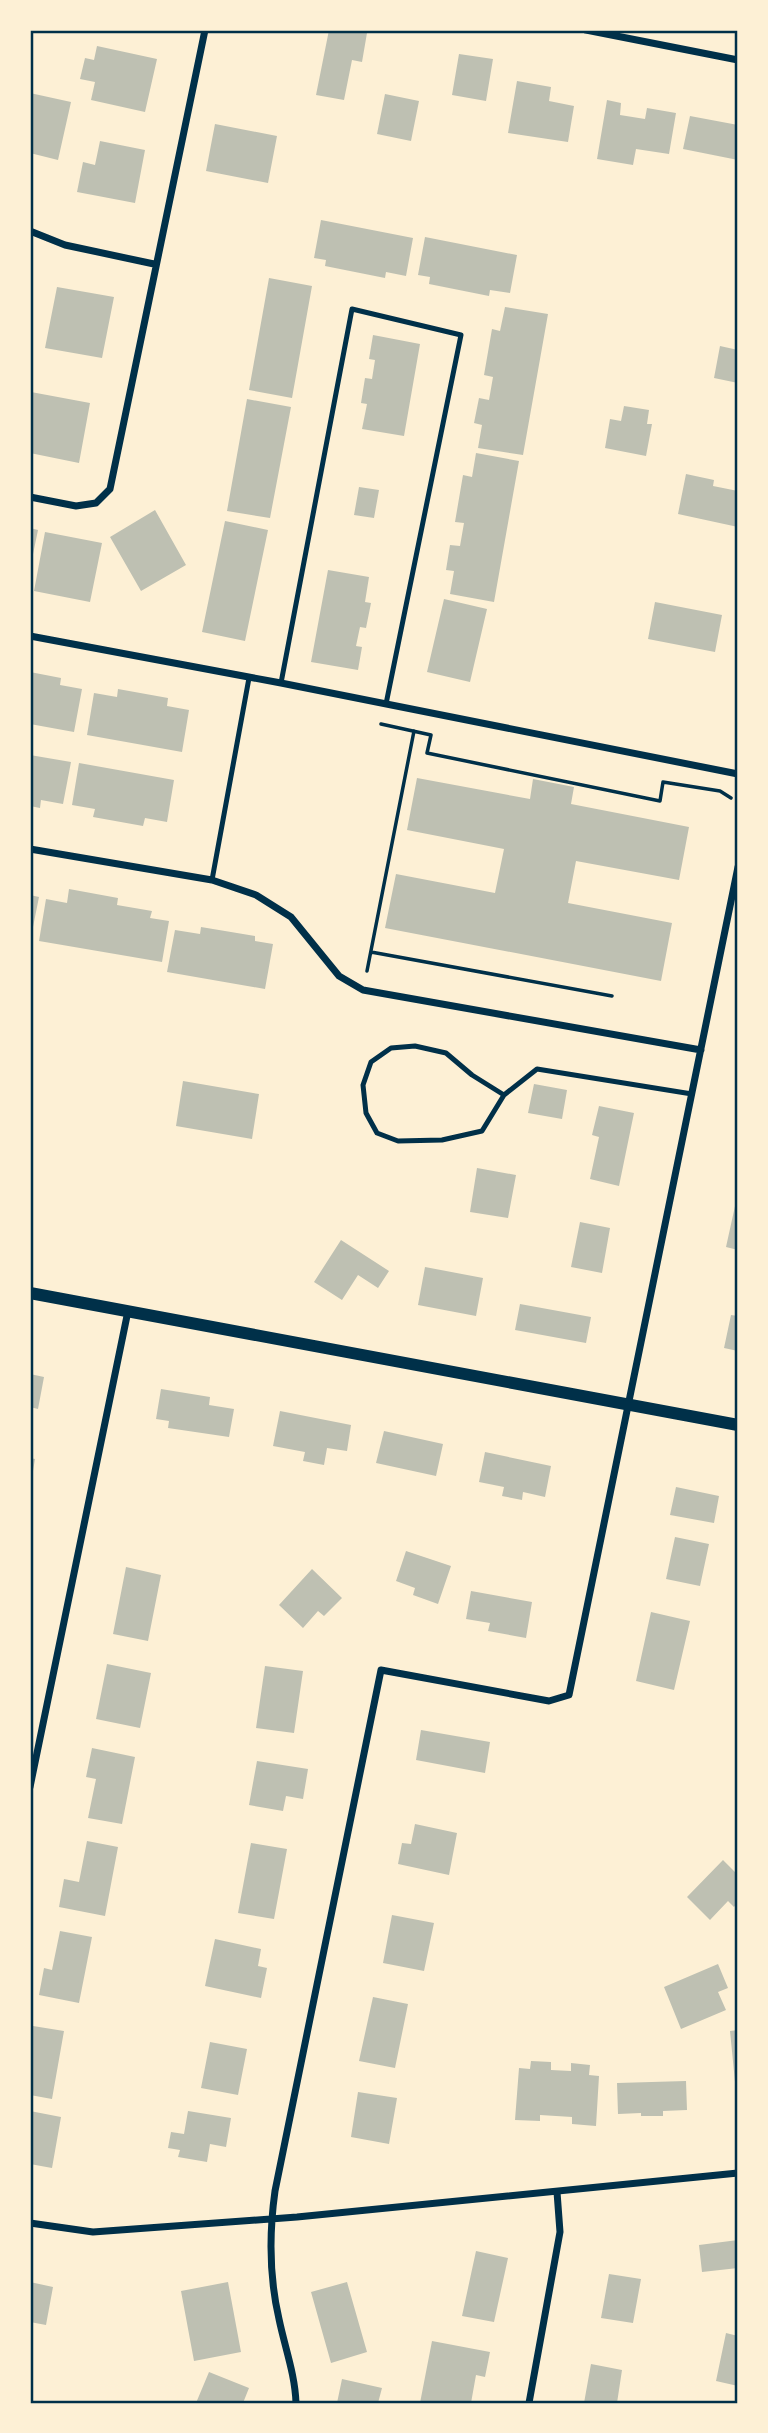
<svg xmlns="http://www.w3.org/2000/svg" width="768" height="2433" font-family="Figtree,sans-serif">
	<rect width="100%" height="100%" fill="#fdf0d5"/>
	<path fill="#bec0b2" d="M 329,30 L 350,30 L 367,33 L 362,62 L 352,60 L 344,100 L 316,95 Z
		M 97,46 L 157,59 L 145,112 L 91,100 L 95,82 L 80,79 L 85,58 L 94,60 Z
		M 459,54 L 493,59 L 486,101 L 452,95 Z
		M 517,81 L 551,87 L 549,101 L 574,106 L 568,142 L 508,133 Z
		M 30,93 L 71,102 L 58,160 L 30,153 Z
		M 385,94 L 419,101 L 411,141 L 377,134 Z
		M 607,100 L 621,103 L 620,115 L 645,119 L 647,108 L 676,113 L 669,154 L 636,149 L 633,165 L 597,159 Z
		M 690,116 L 738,125 L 738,160 L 683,149 Z
		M 215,124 L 277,136 L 268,183 L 206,171 Z
		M 100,141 L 145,150 L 135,203 L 77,192 L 83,162 L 95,165 Z
		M 321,220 L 413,238 L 406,276 L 386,272 L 385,278 L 325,266 L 326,260 L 314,258 Z
		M 425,237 L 517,255 L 510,293 L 490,290 L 489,296 L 429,284 L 430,277 L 418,275 Z
		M 269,278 L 312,286 L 292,398 L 249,390 Z
		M 57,287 L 114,297 L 102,358 L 45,348 Z
		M 505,307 L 548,314 L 523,455 L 478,448 L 482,425 L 474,423 L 479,398 L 489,400 L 493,377 L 484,375 L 492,329 L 500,331 Z
		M 373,335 L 420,344 L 404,436 L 362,429 L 367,404 L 361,403 L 365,378 L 372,379 L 375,360 L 369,359 Z
		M 720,346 L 738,350 L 738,383 L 714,378 Z
		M 31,392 L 90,403 L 79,463 L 30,453 Z
		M 247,399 L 291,407 L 270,518 L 227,511 Z
		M 624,406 L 649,410 L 647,424 L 652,424 L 646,456 L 605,448 L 610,419 L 621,421 Z
		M 476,453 L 519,461 L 494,602 L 450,594 L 454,571 L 446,570 L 450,545 L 460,546 L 464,523 L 455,522 L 463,475 L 472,477 Z
		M 686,474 L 714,480 L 713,486 L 738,491 L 738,527 L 678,514 Z
		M 359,487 L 379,490 L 374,518 L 354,515 Z
		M 155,510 L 186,565 L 141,591 L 110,537 Z
		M 225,521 L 268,530 L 245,641 L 202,632 Z
		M 30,528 L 38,530 L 31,564 L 30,564 Z
		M 45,532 L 102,543 L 90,602 L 34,591 Z
		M 328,570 L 369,577 L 365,602 L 371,603 L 366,628 L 360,627 L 356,646 L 362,647 L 358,670 L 311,662 Z
		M 444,599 L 487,609 L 470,682 L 427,672 Z
		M 655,602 L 722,615 L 715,652 L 648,639 Z
		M 30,672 L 61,678 L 60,685 L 82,689 L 74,732 L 30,724 Z
		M 118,689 L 168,698 L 167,706 L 189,710 L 182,752 L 87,735 L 94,693 L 117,697 Z
		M 30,755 L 71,762 L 63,804 L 41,800 L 40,808 L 30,806 Z
		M 79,763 L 174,780 L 167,822 L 145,818 L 143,826 L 93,817 L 95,809 L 72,805 Z
		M 417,778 L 530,799 L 533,779 L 574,787 L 571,804 L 689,827 L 679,880 L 576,861 L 568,903 L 672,923 L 661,981 L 385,928 L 396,874 L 495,893 L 504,849 L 407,830 Z
		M 69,889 L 118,898 L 117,905 L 152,911 L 150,918 L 169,921 L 162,962 L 39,941 L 46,899 L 67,903 Z
		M 30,895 L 39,897 L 31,937 L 30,937 Z
		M 201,927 L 255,936 L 255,941 L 273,944 L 265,989 L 167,972 L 175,930 L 200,934 Z
		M 183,1081 L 259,1094 L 252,1139 L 176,1126 Z
		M 534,1084 L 567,1090 L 562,1119 L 528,1113 Z
		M 599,1106 L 634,1113 L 619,1186 L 590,1179 L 599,1137 L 592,1135 Z
		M 477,1168 L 516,1175 L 508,1218 L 470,1212 Z
		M 737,1197 L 738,1197 L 738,1250 L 726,1247 Z
		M 580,1222 L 610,1228 L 602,1273 L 571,1267 Z
		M 341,1240 L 389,1271 L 378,1288 L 358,1275 L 342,1300 L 314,1282 Z
		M 425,1267 L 483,1278 L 476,1316 L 418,1305 Z
		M 520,1304 L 591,1317 L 586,1343 L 515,1330 Z
		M 731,1315 L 738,1316 L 738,1351 L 724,1348 Z
		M 30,1374 L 44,1377 L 38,1409 L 30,1407 Z
		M 161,1389 L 210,1397 L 209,1405 L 234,1409 L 229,1437 L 168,1428 L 169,1421 L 156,1419 Z
		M 280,1411 L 351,1425 L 347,1451 L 327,1448 L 324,1465 L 303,1461 L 305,1452 L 273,1446 Z
		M 384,1431 L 443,1444 L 436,1476 L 376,1463 Z
		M 485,1452 L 551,1466 L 545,1497 L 523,1492 L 522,1500 L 502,1496 L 504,1487 L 479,1482 Z
		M 30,1458 L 35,1459 L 31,1483 L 30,1482 Z
		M 676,1487 L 719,1496 L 714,1523 L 670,1515 Z
		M 675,1537 L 709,1544 L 700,1586 L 666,1579 Z
		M 406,1551 L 451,1566 L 438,1604 L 413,1595 L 415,1588 L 396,1581 Z
		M 126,1567 L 161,1575 L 148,1641 L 113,1634 Z
		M 312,1569 L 342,1598 L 324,1616 L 318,1611 L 303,1628 L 279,1605 Z
		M 471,1591 L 532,1602 L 526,1638 L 488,1631 L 490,1623 L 466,1619 Z
		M 651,1612 L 690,1621 L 674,1690 L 636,1681 Z
		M 107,1664 L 151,1673 L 140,1728 L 96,1719 Z
		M 265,1666 L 303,1671 L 294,1733 L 256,1728 Z
		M 421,1730 L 490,1742 L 485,1773 L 416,1760 Z
		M 92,1748 L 135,1757 L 122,1824 L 88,1818 L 96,1779 L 86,1777 Z
		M 257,1761 L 308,1769 L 303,1799 L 286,1796 L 283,1811 L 249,1805 Z
		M 415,1824 L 457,1833 L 449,1875 L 398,1864 L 402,1843 L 411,1844 Z
		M 87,1841 L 118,1847 L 105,1916 L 59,1907 L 64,1879 L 79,1882 Z
		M 251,1843 L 287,1849 L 274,1919 L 238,1913 Z
		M 723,1860 L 738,1875 L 738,1902 L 734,1907 L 728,1901 L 710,1920 L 687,1897 Z
		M 392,1915 L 434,1923 L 424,1971 L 383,1963 Z
		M 60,1931 L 92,1937 L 79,2003 L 39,1995 L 44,1968 L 52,1970 Z
		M 215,1939 L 261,1949 L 258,1966 L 267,1968 L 261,1998 L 205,1986 Z
		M 718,1964 L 728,1988 L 718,1992 L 726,2010 L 681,2029 L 664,1987 Z
		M 373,1997 L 408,2004 L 395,2068 L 359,2061 Z
		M 33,2026 L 64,2031 L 52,2099 L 30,2095 L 30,2048 Z
		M 738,2030 L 738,2092 L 736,2092 L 730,2031 Z
		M 210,2042 L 247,2049 L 238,2095 L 201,2088 Z
		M 531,2061 L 551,2062 L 551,2070 L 571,2071 L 571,2063 L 590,2065 L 589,2075 L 599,2076 L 596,2126 L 572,2124 L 572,2117 L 540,2115 L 540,2121 L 515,2120 L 519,2068 L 530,2069 Z
		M 686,2081 L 687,2110 L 663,2111 L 663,2116 L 641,2116 L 641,2113 L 618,2114 L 617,2083 Z
		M 358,2092 L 397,2098 L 389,2144 L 351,2137 Z
		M 30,2111 L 61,2117 L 52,2168 L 30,2164 Z
		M 188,2111 L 231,2118 L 226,2147 L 210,2144 L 207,2162 L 178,2157 L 180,2150 L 168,2148 L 171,2132 L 184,2134 Z
		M 738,2240 L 738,2268 L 702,2272 L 699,2245 Z
		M 476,2251 L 508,2258 L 494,2322 L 462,2316 Z
		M 609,2274 L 641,2279 L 633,2323 L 601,2318 Z
		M 30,2282 L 53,2287 L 46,2325 L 30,2322 Z
		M 228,2282 L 241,2352 L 194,2361 L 181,2291 Z
		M 347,2282 L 367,2352 L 331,2363 L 311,2292 Z
		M 726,2333 L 738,2336 L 738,2386 L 716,2381 Z
		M 432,2341 L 490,2352 L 485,2377 L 476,2375 L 471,2403 L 420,2403 Z
		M 591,2364 L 622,2370 L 617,2403 L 584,2403 Z
		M 209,2372 L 249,2388 L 243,2403 L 196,2403 Z
		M 342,2379 L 382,2388 L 378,2403 L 337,2403 Z"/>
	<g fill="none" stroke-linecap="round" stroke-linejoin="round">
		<path stroke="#003049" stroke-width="3.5" d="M 381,724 L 431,735 L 427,753 L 660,801 L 663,782 L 720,791 L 731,798
			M 371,952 L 612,996
			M 367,971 L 414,731"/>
		<path stroke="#003049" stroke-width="5" d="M 281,683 L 352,309 L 461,335 L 386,704
			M 212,880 L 249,678
			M 504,1095 L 472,1075 L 446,1053 L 415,1046 L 391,1048 L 371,1062 L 363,1085 L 366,1113 L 377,1133 L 398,1141 L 442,1140 L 482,1131 L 504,1095 L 537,1069 L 692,1094"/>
		<path stroke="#003049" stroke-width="7" d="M 586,30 L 738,60
			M 30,231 L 65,245 L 154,264
			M 30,497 L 76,506 L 96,503 L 110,489 L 205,30
			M 30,636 L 281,683 L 738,774
			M 30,849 L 212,880 L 256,895 L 291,917 L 339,976 L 363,990 L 701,1050
			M 30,1787 L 128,1311
			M 30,2223 L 93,2232 L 297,2217 L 738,2173
			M 296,2403 C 295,2374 285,2348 279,2319 C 269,2276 269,2234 275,2191 L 381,1670 L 549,1701 L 569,1695 L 738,867
			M 529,2403 L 560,2232 L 557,2192"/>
		<path stroke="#003049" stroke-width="12" d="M 30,1293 L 738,1425"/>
	</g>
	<rect width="768" height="2433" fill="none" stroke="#fdf0d5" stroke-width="63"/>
	<rect x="32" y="32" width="704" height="2370" fill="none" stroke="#003049" stroke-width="2.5"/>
</svg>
